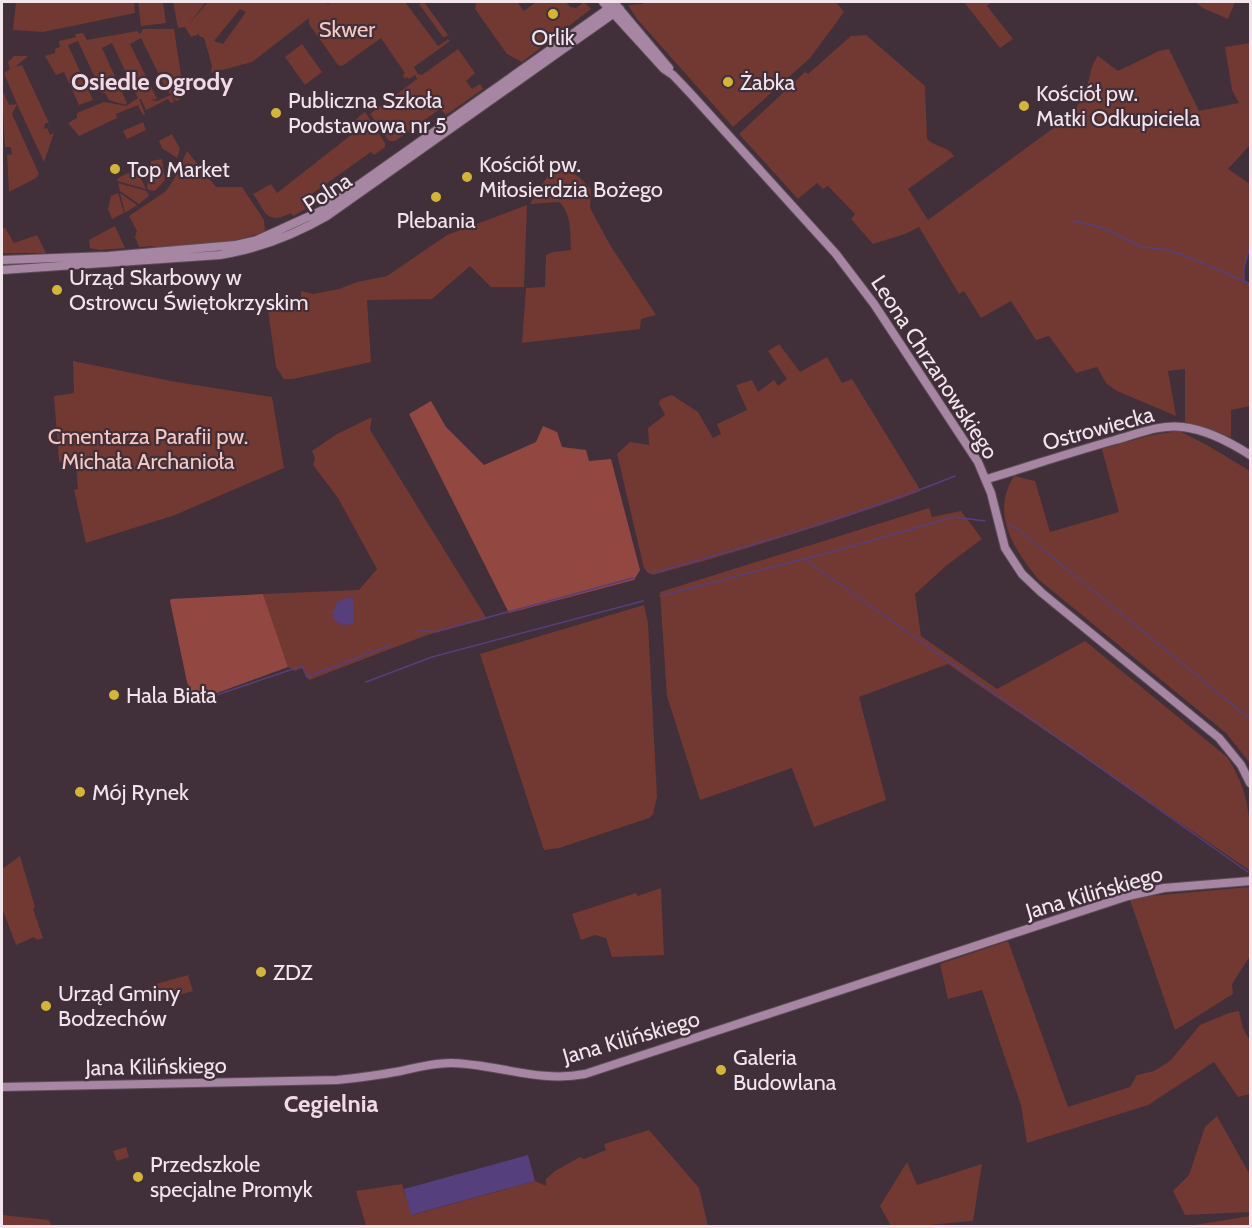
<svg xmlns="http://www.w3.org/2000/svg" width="1252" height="1228" font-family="Cabin,sans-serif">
	<rect width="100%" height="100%" fill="#412f3a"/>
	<path fill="#723932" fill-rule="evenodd" d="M 16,2 L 134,2 L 135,13 L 43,32 L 13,30 Z
		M 138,2 L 163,2 L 166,23 L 141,26 Z
		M 173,2 L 206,2 L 188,25 L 208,2 L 330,2 L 325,6 L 332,2 L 405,2 L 438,46 L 448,39 L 450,41 L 414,67 L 418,74 L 422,75 L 458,49 L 475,73 L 466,81 L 472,89 L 480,84 L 483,89 L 446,115 L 440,109 L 395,141 L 389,141 L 370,114 L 417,79 L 415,75 L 409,79 L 407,77 L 405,79 L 403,75 L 405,73 L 381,38 L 342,66 L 338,65 L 309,24 L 309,18 L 252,62 L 211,73 L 212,66 L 204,38 L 199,36 L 199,34 L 191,37 L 185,27 L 178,28 ZM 240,9 L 246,12 L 223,44 L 214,41 Z
		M 424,2 L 448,35 L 445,37 L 443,37 L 419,4 Z
		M 476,2 L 517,2 L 524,11 L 536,2 L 566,2 L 570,7 L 576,8 L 584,2 L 591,9 L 522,62 L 507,54 L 475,9 Z
		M 644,2 L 836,2 L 844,12 L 810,58 L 733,127 L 637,19 L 628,5 L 643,4 Z
		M 964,2 L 991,2 L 987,6 L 1013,39 L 1000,48 Z
		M 1195,2 L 1235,2 L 1228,19 L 1203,8 Z
		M 143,29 L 174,29 L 183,89 L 179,100 L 176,101 L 166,89 L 141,38 L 130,44 L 157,99 L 150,100 L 157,101 L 171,95 L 174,102 L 171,103 L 168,99 L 146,110 L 141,99 L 139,99 L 145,114 L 143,115 L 138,105 L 116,114 L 117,118 L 79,136 L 68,123 L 77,118 L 77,113 L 104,102 L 126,106 L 138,98 L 112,43 L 102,48 L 127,103 L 126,105 L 109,100 L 105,93 L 102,93 L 78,41 L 68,45 L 93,100 L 79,105 L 64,72 L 56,75 L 45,56 L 55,53 L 55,49 L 60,47 L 59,41 L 76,37 L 75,34 L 83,33 L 87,40 L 137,31 L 140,34 Z
		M 866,35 L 925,86 L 927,139 C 935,147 947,146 954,156 L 908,189 L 928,220 L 1070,116 C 1078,107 1084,95 1088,83 C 1091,72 1091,65 1098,56 L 1118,71 L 1159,51 L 1169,49 L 1199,111 L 1239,103 L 1232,90 L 1225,47 L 1250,43 L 1250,145 L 1228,169 L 1250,184 L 1250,246 L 1244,269 L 1244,281 L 1250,284 L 1250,406 L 1231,410 L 1231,437 L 1185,422 L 1185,369 L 1168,371 L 1176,416 L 1117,391 L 1106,383 L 1097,367 L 1076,373 L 1049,336 L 1036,340 L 1011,301 L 981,318 L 964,291 L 959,294 L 919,227 L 905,234 L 873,244 L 851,219 L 855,214 L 828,186 L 823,189 L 817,183 L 798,199 L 739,134 L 805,72 L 808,74 L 851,36 Z
		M 302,44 L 322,72 L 305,85 L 285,57 Z
		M 14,56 L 28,56 L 15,67 L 22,65 L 49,123 L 45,123 L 44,129 L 47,128 L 50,135 L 54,133 L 44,162 L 17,104 L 12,114 L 39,174 L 36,178 L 9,192 L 7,155 L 12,154 L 11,147 L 5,147 L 2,90 L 9,105 L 17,104 L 4,73 L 10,69 L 8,62 Z
		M 365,112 L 385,143 L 385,147 L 374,155 L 371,152 L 302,201 L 307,208 L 293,216 L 291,213 C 265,226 266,211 253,194 L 271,184 L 277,193 L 360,128 L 356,119 Z
		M 143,122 L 146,130 L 127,139 L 123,131 Z
		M 172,134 L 180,149 L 177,158 L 162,148 L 159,141 Z
		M 187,151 L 216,187 L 242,187 L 264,220 L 265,232 L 234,241 L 153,248 L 153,246 L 139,247 L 135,237 L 137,231 L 129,216 L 166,191 L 174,179 Z
		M 162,159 L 165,180 L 155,191 L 148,190 L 147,186 L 151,161 Z
		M 564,168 L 579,177 L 591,189 L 590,208 L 610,245 L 656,315 L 641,319 L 640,329 L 522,343 L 526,288 L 545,287 L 546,255 L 553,252 L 571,250 C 570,233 572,214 559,202 L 530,204 L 547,177 Z
		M 136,169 L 146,189 L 117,181 L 118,178 Z
		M 118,183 L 147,191 L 149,196 L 139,204 L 120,191 Z
		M 118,193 L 124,213 L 112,219 L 108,209 L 111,196 Z
		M 120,193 L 137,205 L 125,213 Z
		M 527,205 L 524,287 L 491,287 L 470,266 L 432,299 L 367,300 L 371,362 L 293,379 L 284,379 L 276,367 L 268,310 L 301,303 L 301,291 L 313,294 L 339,289 L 357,282 L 387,276 L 447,235 Z
		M 115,226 L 125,248 L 100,250 L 90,248 L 89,240 Z
		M 2,228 L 5,228 L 14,243 L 37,235 L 46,253 L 2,253 Z
		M 779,344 L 800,372 L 827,357 L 842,383 L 852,379 L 921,491 C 833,523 743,550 653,575 L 648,573 L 644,568 L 617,454 L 630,442 L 649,445 L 648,428 L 665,415 L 659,403 L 661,399 L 672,395 L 698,412 L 713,438 L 721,434 L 717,424 L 747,410 L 736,385 L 752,380 L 758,392 L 774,380 L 778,386 L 787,379 L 768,351 Z
		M 73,361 L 176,382 L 272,397 L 284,468 L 175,515 L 86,543 L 74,490 L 78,489 L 76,463 L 59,462 L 54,396 L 74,393 Z
		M 372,417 L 370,430 L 487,619 L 427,635 L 309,680 L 302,668 L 295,671 L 288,667 L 263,594 L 359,590 L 377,569 L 338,498 L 313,465 L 315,458 L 312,451 L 337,434 Z
		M 1179,431 L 1207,445 L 1250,471 L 1250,763 L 1226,733 L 1038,579 C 1014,549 990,514 1014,476 L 1035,481 L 1050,532 L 1119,512 L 1102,449 L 1152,435 Z
		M 929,508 L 932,517 L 961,511 L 982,539 L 947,565 L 915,594 L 921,636 L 997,689 L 1085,641 L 1227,757 C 1252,795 1251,826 1249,870 L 948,664 L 859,697 L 886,800 L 814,827 L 792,768 L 700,800 L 667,696 L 660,592 Z
		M 644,605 L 648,623 L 657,797 L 653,814 L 649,818 L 559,848 L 544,850 L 480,654 Z
		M 20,856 L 35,907 L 33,909 L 43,938 L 37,940 L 34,937 L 16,945 L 2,908 L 2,869 Z
		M 1250,887 L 1250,956 L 1232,984 L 1233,994 L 1175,1030 L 1130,900 L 1150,896 Z
		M 661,888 L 664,955 L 612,957 L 606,938 L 595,935 L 581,940 L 572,914 L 636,893 L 638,896 Z
		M 1008,941 L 1068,1107 L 1130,1087 L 1137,1075 L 1154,1071 L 1170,1061 L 1200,1025 L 1229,1013 L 1239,1011 L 1243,1028 L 1250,1041 L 1250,1094 L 1238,1097 L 1214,1062 L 1148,1105 L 1027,1143 L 1021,1105 L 982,990 L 948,999 L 940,964 Z
		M 188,975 L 193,991 L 160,1000 L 156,984 Z
		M 1217,1116 L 1250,1175 L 1250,1212 L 1185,1215 L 1173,1191 L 1189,1175 L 1205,1127 Z
		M 649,1130 L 699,1188 L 708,1226 L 366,1226 L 356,1191 L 402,1184 L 412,1215 L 535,1181 L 546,1186 L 546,1179 L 555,1171 L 580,1157 L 584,1159 L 606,1150 L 604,1144 Z
		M 126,1147 L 129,1157 L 117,1161 L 113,1151 Z
		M 907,1162 L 917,1185 L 982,1164 L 973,1221 C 945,1223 919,1227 891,1226 L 880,1206 Z
		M 2,1215 L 49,1220 L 51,1226 L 2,1226 Z
		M 1250,1216 L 1250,1226 L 1189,1226 Z"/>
	<path fill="#924840" d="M 431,401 L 446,427 L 484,465 L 536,442 L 543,426 L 557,432 L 562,447 L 586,450 L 589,461 L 611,459 L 640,570 L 634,580 L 509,613 L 409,414 Z
		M 263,594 L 288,667 L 195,701 L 187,682 L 170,601 L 171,599 Z"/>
	<path fill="#553f7d" d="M 352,598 L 354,599 L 353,624 L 343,625 L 335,621 L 332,611 L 336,608 L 336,603 L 341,599 Z
		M 528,1155 L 535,1181 L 411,1215 L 404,1189 Z"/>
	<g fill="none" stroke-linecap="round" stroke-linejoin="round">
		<path stroke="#553f7d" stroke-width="1.5" d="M 1073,221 L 1100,227 L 1142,247 L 1162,249 L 1181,254 L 1244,281
			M 1250,246 L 1244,268 L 1244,281 L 1250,284
			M 1009,525 L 1018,529 L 1250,719
			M 804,559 L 1248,872
			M 647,571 L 657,572 C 757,544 858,515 955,476
			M 660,596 L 835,551 L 954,517 L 985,521
			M 420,630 L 434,632 L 633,578
			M 366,682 L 432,657 L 643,601
			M 193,703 L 302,666 L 307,677 L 391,645"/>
		<g stroke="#5c4d56" stroke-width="10">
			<path id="secondary" d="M 603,2 L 664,69 L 673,75 L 691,94 L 836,254 L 874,304 L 978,462 L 991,493 L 1005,548 L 1022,574 L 1042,593 L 1219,738 L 1241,765 L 1250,783
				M 617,6 L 669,68
				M 2,260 L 108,256 L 236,245 L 257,240 L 323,210 L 615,4
				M 2,270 L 220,255 C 257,249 294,235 327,216 L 620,9
				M 987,479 C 1030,466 1072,452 1115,440 C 1137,434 1160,424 1183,427 C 1207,430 1230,442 1250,455
				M 2,1087 L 337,1080 C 359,1078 379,1075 401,1071 C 418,1067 434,1063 451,1063 C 497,1064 539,1083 585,1074 L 1128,896 L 1164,888 L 1250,881"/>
		</g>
		<use href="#secondary" stroke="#a686a3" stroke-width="8"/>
	</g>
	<g fill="#d4b635" stroke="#412f3a" stroke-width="2">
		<circle cx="553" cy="14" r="6"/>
		<circle cx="728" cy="82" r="6"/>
		<circle cx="1024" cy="106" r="6"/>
		<circle cx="276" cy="113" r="6"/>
		<circle cx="115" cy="169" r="6"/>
		<circle cx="467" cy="177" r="6"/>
		<circle cx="436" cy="197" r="6"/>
		<circle cx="57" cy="290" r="6"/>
		<circle cx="114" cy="695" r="6"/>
		<circle cx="80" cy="792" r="6"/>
		<circle cx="261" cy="972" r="6"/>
		<circle cx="46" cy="1006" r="6"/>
		<circle cx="721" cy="1070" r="6"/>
		<circle cx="138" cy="1177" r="6"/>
	</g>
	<g text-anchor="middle" stroke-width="4.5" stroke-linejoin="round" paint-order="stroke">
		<g font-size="22" fill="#f5c8c2" stroke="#412f3a">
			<text x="347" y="37">Skwer</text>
			<text x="148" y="444">Cmentarza Parafii pw.<tspan x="148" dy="25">Michała Archanioła</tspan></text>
		</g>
		<g font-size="22" fill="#f2e5ec" stroke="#412f3a" text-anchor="start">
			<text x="553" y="45" text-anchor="middle">Orlik</text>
			<text x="740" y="90">Żabka</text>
			<text x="1036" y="101">Kościół pw.<tspan x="1036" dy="25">Matki Odkupiciela</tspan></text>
			<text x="288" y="108">Publiczna Szkoła<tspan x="288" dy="25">Podstawowa nr 5</tspan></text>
			<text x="479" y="172">Kościół pw.<tspan x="479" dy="25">Miłosierdzia Bożego</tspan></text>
			<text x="127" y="177">Top Market</text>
			<text x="436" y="228" text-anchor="middle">Plebania</text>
			<text x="69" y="285">Urząd Skarbowy w<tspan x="69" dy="25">Ostrowcu Świętokrzyskim</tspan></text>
			<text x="126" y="703">Hala Biała</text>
			<text x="92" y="800">Mój Rynek</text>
			<text x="273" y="980">ZDZ</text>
			<text x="58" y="1001">Urząd Gminy<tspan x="58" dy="25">Bodzechów</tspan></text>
			<text x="733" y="1065">Galeria<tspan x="733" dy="25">Budowlana</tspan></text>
			<text x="150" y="1172">Przedszkole<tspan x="150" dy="25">specjalne Promyk</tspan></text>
		</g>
		<g font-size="22" fill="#f2e5ec" stroke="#412f3a">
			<text transform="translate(327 192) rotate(-33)" y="8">Polna</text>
			<text transform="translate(935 367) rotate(57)" y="8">Leona Chrzanowskiego</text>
			<text transform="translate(1098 428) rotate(-15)" y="8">Ostrowiecka</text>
			<text transform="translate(1094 892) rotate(-16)" y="8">Jana Kilińskiego</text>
			<text transform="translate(631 1037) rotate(-16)" y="8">Jana Kilińskiego</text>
			<text transform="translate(156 1066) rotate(-1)" y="8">Jana Kilińskiego</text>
		</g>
		<g font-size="24" font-weight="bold" fill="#f1d9e6" stroke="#412f3a">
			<text x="152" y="90">Osiedle Ogrody</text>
			<text x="331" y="1112">Cegielnia</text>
		</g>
	</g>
	<rect width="1252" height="1228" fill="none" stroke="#f2e5ec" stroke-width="6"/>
</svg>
